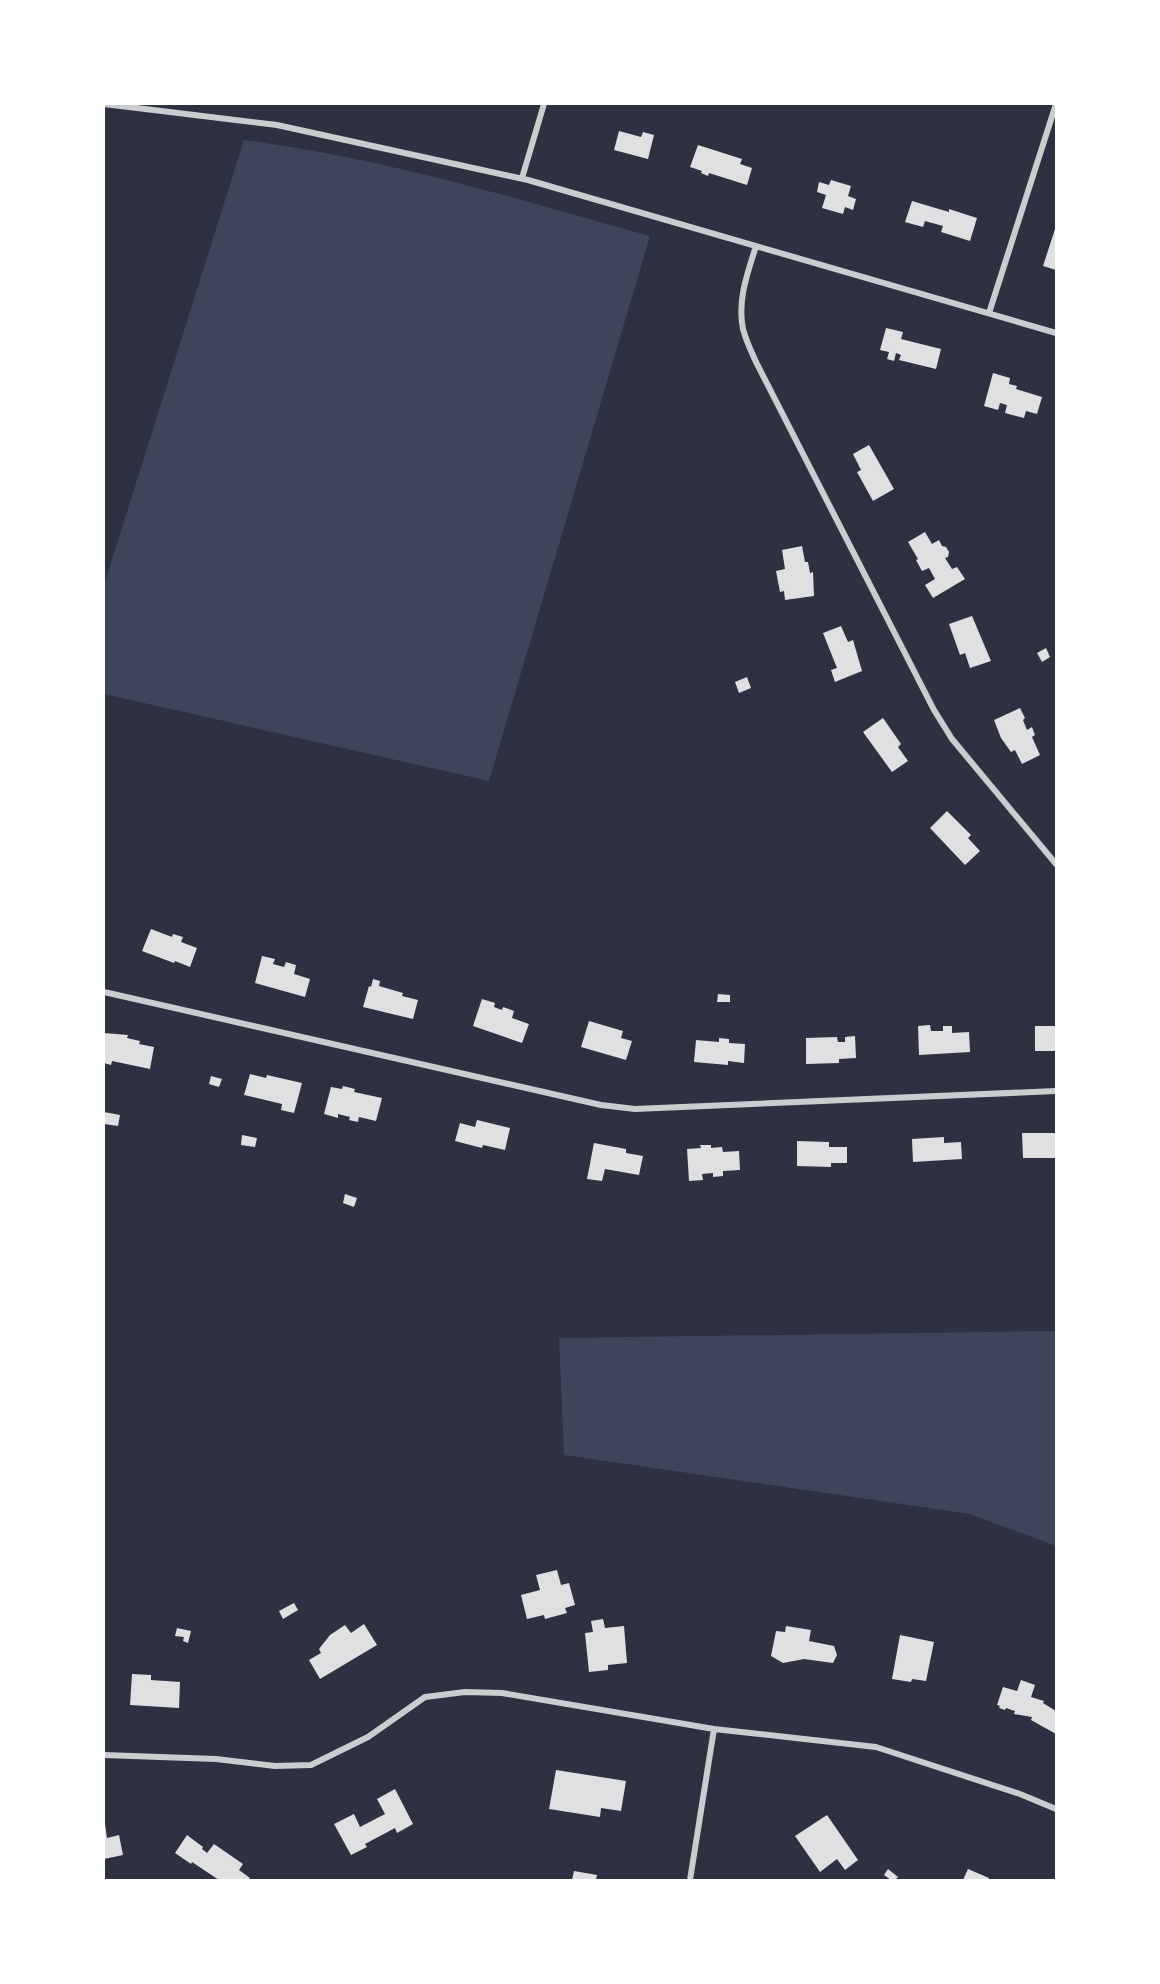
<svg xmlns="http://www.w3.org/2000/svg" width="1160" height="1984" font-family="'Archivo Narrow',sans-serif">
	<rect width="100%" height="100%" fill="#2d3142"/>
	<path fill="#3c4559" d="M 244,140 C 382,158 515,198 650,236 L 489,781 L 104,694 L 104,585 Z
		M 1056,1331 L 1056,1546 L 970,1514 L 564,1455 L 559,1338 Z"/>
	<path fill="#e0e0e3" d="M 619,131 L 641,137 L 643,132 L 654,135 L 648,159 L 614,150 Z
		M 698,145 L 742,159 L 740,164 L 752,168 L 747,185 L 709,173 L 708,176 L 701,173 L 702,171 L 690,167 Z
		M 831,180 L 851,186 L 848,196 L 856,199 L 853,210 L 845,207 L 843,214 L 822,208 L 826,195 L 817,192 L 819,182 L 829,185 Z
		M 912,201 L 949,212 L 949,209 L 977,218 L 970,241 L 941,232 L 943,226 L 925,221 L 923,227 L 905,222 Z
		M 1056,226 L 1056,270 L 1043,266 Z
		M 886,328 L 903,332 L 901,339 L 941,349 L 936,369 L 899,360 L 901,355 L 896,353 L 894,361 L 887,359 L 889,352 L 880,350 Z
		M 993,373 L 1010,378 L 1009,384 L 1017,386 L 1016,389 L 1042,397 L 1037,414 L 1026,411 L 1024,418 L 1005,413 L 1007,405 L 1000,403 L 998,410 L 984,406 Z
		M 869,445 L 894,489 L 873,501 L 857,472 L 861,470 L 853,454 Z
		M 925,532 L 932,544 L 939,540 L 942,546 L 946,547 L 949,552 L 948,557 L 945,558 L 952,569 L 957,567 L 965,579 L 933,598 L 925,585 L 935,579 L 929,568 L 922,571 L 916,560 L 918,559 L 908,542 Z
		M 802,546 L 805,562 L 808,562 L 810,573 L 813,572 L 814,596 L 785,600 L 784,591 L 780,592 L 776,571 L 785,569 L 782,550 Z
		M 972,616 L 991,661 L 970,668 L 965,653 L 960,655 L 949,624 Z
		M 841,626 L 848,642 L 853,640 L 862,671 L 835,682 L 831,670 L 837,668 L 823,633 Z
		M 1046,648 L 1050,657 L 1042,662 L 1037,653 Z
		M 747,677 L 751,688 L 739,693 L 735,682 Z
		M 1020,708 L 1025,718 L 1023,720 L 1027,730 L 1032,727 L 1035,735 L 1032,737 L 1040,755 L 1022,764 L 1015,750 L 1011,752 L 1001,738 L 994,720 Z
		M 883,718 L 901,744 L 898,747 L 908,761 L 892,772 L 863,732 Z
		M 947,811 L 971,835 L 968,838 L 980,851 L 965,865 L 930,828 Z
		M 151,929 L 172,937 L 173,934 L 183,937 L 181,942 L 197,948 L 190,967 L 175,961 L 174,963 L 142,951 Z
		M 262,956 L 275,959 L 273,964 L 284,967 L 286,962 L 296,965 L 294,974 L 310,979 L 305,997 L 255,983 Z
		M 373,979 L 380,981 L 379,986 L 403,993 L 402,996 L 418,1000 L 413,1019 L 363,1007 L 369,986 L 371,987 Z
		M 718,994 L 730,995 L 730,1002 L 717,1002 Z
		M 482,999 L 495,1003 L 494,1007 L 502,1010 L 503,1007 L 514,1011 L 512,1018 L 529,1024 L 522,1043 L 473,1026 Z
		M 589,1021 L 623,1031 L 621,1038 L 632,1041 L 626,1060 L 581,1047 Z
		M 930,1025 L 931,1031 L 943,1031 L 943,1026 L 952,1026 L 952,1033 L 969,1032 L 970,1052 L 919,1055 L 918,1026 Z
		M 1035,1026 L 1056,1026 L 1056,1051 L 1035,1051 Z
		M 104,1033 L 128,1035 L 127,1038 L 140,1041 L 139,1044 L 154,1047 L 150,1069 L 112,1061 L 111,1065 L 104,1063 Z
		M 855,1036 L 856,1058 L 839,1059 L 839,1063 L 806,1064 L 806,1038 L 837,1037 L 838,1042 L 845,1042 L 845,1037 Z
		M 719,1038 L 729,1039 L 729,1043 L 745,1044 L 744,1063 L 728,1061 L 728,1065 L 694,1062 L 696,1040 L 719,1042 Z
		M 250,1074 L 266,1078 L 267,1075 L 302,1083 L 294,1113 L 281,1110 L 282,1104 L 244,1095 Z
		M 211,1076 L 222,1079 L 219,1087 L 209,1084 Z
		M 343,1086 L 355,1089 L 354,1092 L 382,1098 L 376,1121 L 359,1117 L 358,1122 L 349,1120 L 350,1117 L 338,1114 L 338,1118 L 324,1114 L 331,1087 L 342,1089 Z
		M 104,1112 L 120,1115 L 118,1126 L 104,1124 Z
		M 477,1120 L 510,1128 L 505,1150 L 483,1145 L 482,1148 L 455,1141 L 460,1123 L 475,1127 Z
		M 1022,1133 L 1055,1133 L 1056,1158 L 1023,1158 Z
		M 242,1135 L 257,1138 L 255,1147 L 241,1145 Z
		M 944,1137 L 944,1143 L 961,1142 L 962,1159 L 913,1162 L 912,1139 Z
		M 797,1141 L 829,1142 L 829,1147 L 847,1147 L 847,1163 L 831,1163 L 831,1167 L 797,1166 Z
		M 594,1143 L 626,1149 L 626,1153 L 643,1156 L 639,1175 L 605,1169 L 602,1181 L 587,1179 Z
		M 700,1145 L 711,1145 L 711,1148 L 722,1147 L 723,1152 L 739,1151 L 740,1170 L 723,1171 L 723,1176 L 713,1177 L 713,1173 L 702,1174 L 703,1180 L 689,1181 L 687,1149 L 701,1148 Z
		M 345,1194 L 357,1198 L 354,1207 L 343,1203 Z
		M 557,1570 L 561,1585 L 569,1583 L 575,1605 L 565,1608 L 567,1613 L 545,1619 L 544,1615 L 527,1619 L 521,1595 L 540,1590 L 536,1575 Z
		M 294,1603 L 298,1610 L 283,1619 L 279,1611 Z
		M 603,1619 L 605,1628 L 624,1626 L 627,1663 L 608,1665 L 608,1670 L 589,1672 L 585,1633 L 593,1632 L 591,1621 Z
		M 364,1624 L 377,1645 L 320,1679 L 309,1660 L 321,1653 L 319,1649 L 330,1635 L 345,1625 L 351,1633 Z
		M 786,1626 L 811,1630 L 809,1641 L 834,1646 L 837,1655 L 833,1663 L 804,1659 L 783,1663 L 771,1656 L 776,1631 L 785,1632 Z
		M 177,1628 L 191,1631 L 188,1643 L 183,1641 L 184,1637 L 175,1636 Z
		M 900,1635 L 934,1642 L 926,1681 L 912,1679 L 911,1682 L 892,1679 Z
		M 132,1674 L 151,1675 L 151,1680 L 180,1682 L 179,1708 L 130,1705 Z
		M 1021,1680 L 1035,1685 L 1031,1697 L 1044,1701 L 1043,1703 L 1056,1711 L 1056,1734 L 1031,1720 L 1032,1717 L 1014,1714 L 1015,1711 L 1006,1708 L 1005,1710 L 999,1708 L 1000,1706 L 997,1705 L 1003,1687 L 1017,1691 Z
		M 556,1770 L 626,1781 L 621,1811 L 601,1808 L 600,1817 L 549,1809 Z
		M 395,1789 L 413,1824 L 397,1833 L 395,1828 L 365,1844 L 367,1847 L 351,1855 L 334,1824 L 354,1814 L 360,1827 L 385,1814 L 377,1799 Z
		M 827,1815 L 858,1860 L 845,1870 L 837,1859 L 820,1872 L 795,1836 Z
		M 105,1824 L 107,1838 L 119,1835 L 123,1855 L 104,1859 Z
		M 187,1835 L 203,1847 L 202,1849 L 207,1853 L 214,1844 L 243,1864 L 239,1870 L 250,1878 L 248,1880 L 219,1880 L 192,1862 L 191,1864 L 175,1853 Z
		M 888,1869 L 898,1877 L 895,1880 L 891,1880 L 884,1875 Z
		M 968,1869 L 989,1878 L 988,1880 L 963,1880 Z
		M 574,1871 L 597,1875 L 596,1880 L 572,1880 Z"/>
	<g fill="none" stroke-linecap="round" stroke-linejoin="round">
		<path stroke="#caccd0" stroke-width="6" d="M 104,104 L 277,125 L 528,180 L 1056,333
			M 522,178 L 544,104
			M 756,246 C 748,272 737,300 743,329 C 746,341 752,353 757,364 L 934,710 L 952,739 L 1056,864
			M 989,313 L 1056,104
			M 104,992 L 601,1105 L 635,1109 L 1056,1091
			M 104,1755 L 216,1759 L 275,1766 L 311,1765 L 368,1737 L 425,1697 L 465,1692 L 502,1693 L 714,1729 L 876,1747 L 1020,1794 L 1056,1809
			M 690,1880 L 714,1729"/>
	</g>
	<rect width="1160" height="1984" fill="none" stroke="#ffffff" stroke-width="210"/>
</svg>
